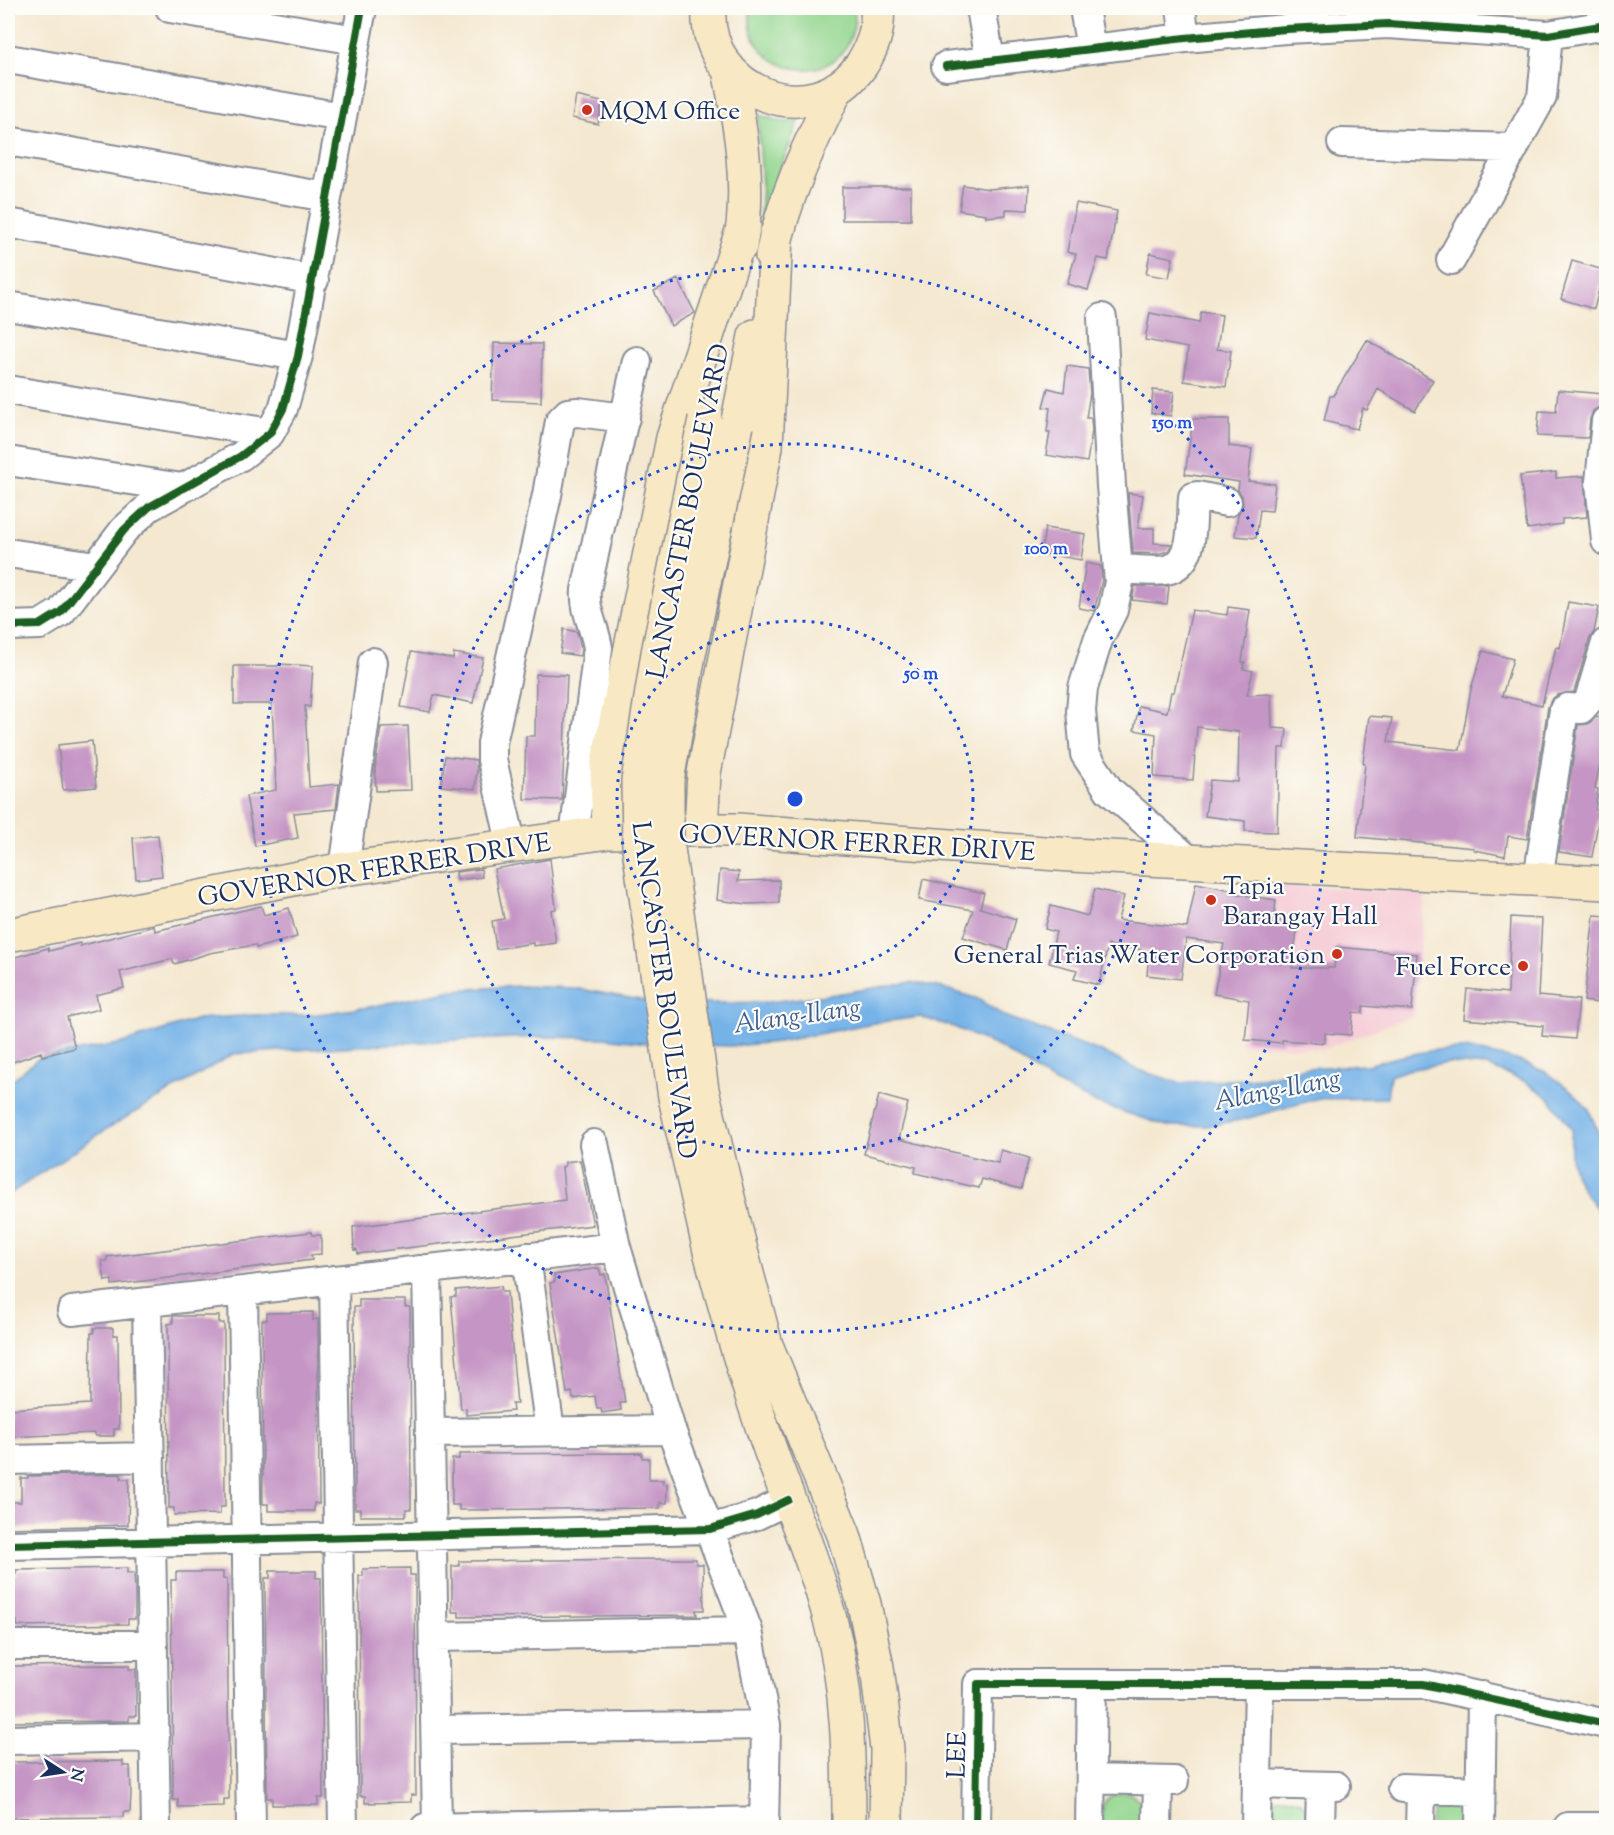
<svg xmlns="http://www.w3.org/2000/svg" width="1614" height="1835" font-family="'Sorts Mill Goudy',serif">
	<rect width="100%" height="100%" fill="#fdfcf7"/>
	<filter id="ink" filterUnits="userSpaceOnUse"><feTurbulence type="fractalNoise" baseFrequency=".0167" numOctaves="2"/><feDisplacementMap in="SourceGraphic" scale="12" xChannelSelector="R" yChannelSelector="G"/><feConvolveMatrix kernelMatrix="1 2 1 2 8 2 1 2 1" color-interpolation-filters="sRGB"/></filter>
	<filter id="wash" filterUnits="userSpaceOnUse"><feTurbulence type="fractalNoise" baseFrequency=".008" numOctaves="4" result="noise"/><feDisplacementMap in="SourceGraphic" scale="24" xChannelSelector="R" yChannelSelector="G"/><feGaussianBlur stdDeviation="1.35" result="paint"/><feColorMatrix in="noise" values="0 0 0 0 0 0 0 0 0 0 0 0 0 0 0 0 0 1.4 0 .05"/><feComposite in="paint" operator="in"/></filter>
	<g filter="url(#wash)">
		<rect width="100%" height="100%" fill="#f4e8d0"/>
		<path fill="#f6cfd8" d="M 1265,884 L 1425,893 L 1414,1015 L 1324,1049 L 1240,1044 Z"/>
		<path fill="#92d58d" stroke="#568276" stroke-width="1.5" d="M 751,8 L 854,8 C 856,18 854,29 850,39 C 827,95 739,67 751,8 Z
			M 758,115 L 783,122 L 799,121 L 773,186 L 760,222 L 762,185 Z
			M 1129,1793 C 1144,1802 1143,1812 1143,1827 L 1100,1828 C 1104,1802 1100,1794 1129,1793 Z
			M 1279,1797 C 1303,1797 1308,1804 1308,1827 L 1265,1828 L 1268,1806 Z
			M 1444,1800 C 1468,1804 1469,1803 1473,1827 L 1430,1828 L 1433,1809 Z"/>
		<path fill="#74b2e7" stroke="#4870a2" stroke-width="1.5" d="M 911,982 L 943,988 L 978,999 L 1004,1016 L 1107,1054 L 1136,1069 L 1179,1083 L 1262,1078 L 1306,1068 L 1367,1065 L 1398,1057 L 1434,1050 L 1466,1049 L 1517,1060 L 1546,1072 L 1572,1091 L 1589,1110 L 1606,1151 L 1606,1220 C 1579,1186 1566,1175 1572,1129 L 1549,1098 L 1524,1081 L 1487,1066 L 1449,1063 L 1407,1070 L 1390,1076 L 1387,1098 L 1316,1099 L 1245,1119 L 1207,1126 L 1167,1126 L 1096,1103 L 1053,1082 L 999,1047 L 954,1027 L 920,1017 L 873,1023 L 778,1042 L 732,1046 L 657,1044 L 604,1038 L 541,1037 L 436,1041 L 233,1054 L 110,1127 L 8,1195 L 8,1083 L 39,1058 L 119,1044 L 198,1019 L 254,1015 L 311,1015 L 369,1007 L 453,990 L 519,986 L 573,988 L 647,1001 L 718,1003 L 769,1002 L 836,994 Z"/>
		<g id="blocks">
			<path fill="#c595c5" d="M 576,96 L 602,102 L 598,124 L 572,118 Z
				M 963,185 L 989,189 L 1029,185 L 1028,210 L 1006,209 L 1006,215 L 986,217 L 986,214 L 959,210 Z
				M 842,187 L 911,187 L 911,220 L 842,220 Z
				M 1076,203 L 1117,211 L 1108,260 L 1098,258 L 1088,290 L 1067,284 L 1076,254 L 1067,252 Z
				M 1150,253 L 1173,258 L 1169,278 L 1146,274 Z
				M 1572,261 L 1604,270 L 1594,309 L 1561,299 Z
				M 678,279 L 695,313 L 671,326 L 654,291 Z
				M 1201,312 L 1222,315 L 1217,349 L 1231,351 L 1226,387 L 1184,381 L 1188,348 L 1145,340 L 1150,313 L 1199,323 Z
				M 1367,340 L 1433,380 L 1415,411 L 1378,389 L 1367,410 L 1363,408 L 1357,429 L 1324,421 L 1330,396 L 1333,396 Z
				M 494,343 L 542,344 L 541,402 L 492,400 Z
				M 1067,366 L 1088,369 L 1090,393 L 1086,418 L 1091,418 L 1092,431 L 1087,462 L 1046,455 L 1050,432 L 1047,432 L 1050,408 L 1043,407 L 1048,388 L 1064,392 Z
				M 1153,390 L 1174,392 L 1171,416 L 1151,413 Z
				M 1558,390 L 1603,394 L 1601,406 L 1593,411 L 1590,419 L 1588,438 L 1537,436 L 1539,411 L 1556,412 Z
				M 1193,419 L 1229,419 L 1229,446 L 1252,449 L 1248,481 L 1275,484 L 1272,511 L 1260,510 L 1256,538 L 1235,536 L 1238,514 L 1243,505 L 1242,496 L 1238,490 L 1239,482 L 1185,474 Z
				M 1556,472 L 1556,478 L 1584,476 L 1587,517 L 1562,519 L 1562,524 L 1527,529 L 1520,476 Z
				M 1128,493 L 1143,495 L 1138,528 L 1154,528 L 1154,543 L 1172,544 L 1168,551 L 1158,554 L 1133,553 Z
				M 1045,528 L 1085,534 L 1081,560 L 1041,553 Z
				M 1086,563 L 1101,566 L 1102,581 L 1094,611 L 1079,608 Z
				M 1135,586 L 1169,586 L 1167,604 L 1132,600 Z
				M 1568,602 L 1599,607 L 1594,632 L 1590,638 L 1574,692 L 1557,695 L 1551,700 L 1548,707 L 1527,839 L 1508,836 L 1505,856 L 1474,850 L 1474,848 L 1357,837 L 1365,764 L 1363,763 L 1369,716 L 1392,718 L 1388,742 L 1460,750 L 1471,689 L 1483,651 L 1513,659 L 1502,696 L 1542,705 L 1556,647 L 1560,648 Z
				M 1228,607 L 1250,610 L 1242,662 L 1245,662 L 1243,669 L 1253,671 L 1247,695 L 1271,694 L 1272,728 L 1287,729 L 1285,748 L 1279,748 L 1277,832 L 1245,831 L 1245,821 L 1205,816 L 1210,780 L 1238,782 L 1239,732 L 1197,727 L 1193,780 L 1154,777 L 1156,734 L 1134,730 L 1139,706 L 1167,712 L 1171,692 L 1174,692 L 1192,610 L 1227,615 Z
				M 564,629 L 577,632 L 581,649 L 580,656 L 560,653 Z
				M 411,652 L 453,659 L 454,653 L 483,658 L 473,703 L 434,695 L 430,712 L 401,707 Z
				M 279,664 L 313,666 L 310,707 L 305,706 L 309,787 L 339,784 L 336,809 L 294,813 L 298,838 L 255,846 L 246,796 L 276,790 L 272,704 L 234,704 L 234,666 L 278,666 Z
				M 536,674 L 567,675 L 562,800 L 524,799 L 526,736 L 535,736 Z
				M 1596,717 L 1606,719 L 1606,751 L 1603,750 L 1595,788 L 1598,789 L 1595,810 L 1600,811 L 1592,857 L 1559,852 L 1578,725 L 1588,724 Z
				M 408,726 L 411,790 L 376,791 L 375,769 L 381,727 Z
				M 92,741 L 96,787 L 63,790 L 58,745 Z
				M 445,756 L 476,760 L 477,770 L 475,789 L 441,786 Z
				M 158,835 L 162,876 L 136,879 L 133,838 Z
				M 550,859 L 556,909 L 551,910 L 556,943 L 533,946 L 533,943 L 496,949 L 492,921 L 504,919 L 494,869 Z
				M 481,869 L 482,877 L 457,880 L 456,872 Z
				M 720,870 L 739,872 L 738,881 L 779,880 L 779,903 L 747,904 L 717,900 Z
				M 923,879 L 984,893 L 980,908 L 1016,919 L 1007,950 L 963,937 L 973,910 L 919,900 Z
				M 1196,883 L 1231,890 L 1230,893 L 1276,900 L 1274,920 L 1298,923 L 1292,968 L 1334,968 L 1336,947 L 1417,954 L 1412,1010 L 1363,1006 L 1363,1013 L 1353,1012 L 1351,1035 L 1325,1033 L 1325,1043 L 1282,1040 L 1282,1043 L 1245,1040 L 1249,1000 L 1214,994 L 1224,944 L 1186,939 L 1181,979 L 1147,975 L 1149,951 L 1108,945 L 1099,985 L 1074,979 L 1077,970 L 1049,963 L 1056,932 L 1045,929 L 1051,906 L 1088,916 L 1095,889 L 1124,896 L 1118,920 L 1187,928 Z
				M 261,906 L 264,915 L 289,908 L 297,937 L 256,948 L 255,945 L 210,953 L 174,964 L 172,959 L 120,972 L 124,988 L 96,995 L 99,1009 L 67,1017 L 75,1048 L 42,1056 L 41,1052 L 8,1064 L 8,959 L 48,948 L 49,951 L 80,943 L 80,946 L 154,926 L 155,931 Z
				M 1594,915 L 1606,916 L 1606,1004 L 1584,1001 Z
				M 1511,917 L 1542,919 L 1538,996 L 1579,1000 L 1575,1039 L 1542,1036 L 1543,1026 L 1464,1019 L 1467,989 L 1508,993 Z
				M 879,1095 L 908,1103 L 899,1139 L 998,1163 L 1001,1150 L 1029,1158 L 1021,1189 L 982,1179 L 979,1188 L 915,1173 L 916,1167 L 864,1154 Z
				M 580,1160 L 593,1225 L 358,1254 L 357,1249 L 354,1250 L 353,1227 L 565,1200 L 562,1167 L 565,1166 L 565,1162 Z
				M 311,1232 L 312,1235 L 321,1235 L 321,1254 L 311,1255 L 312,1260 L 112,1285 L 112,1280 L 105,1281 L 102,1261 L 107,1261 L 107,1257 Z
				M 599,1268 L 601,1275 L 605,1274 L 625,1403 L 620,1403 L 621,1410 L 602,1413 L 601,1409 L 597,1409 L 595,1396 L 573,1399 L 572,1392 L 567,1393 L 550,1283 L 555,1282 L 554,1275 Z
				M 501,1286 L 502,1292 L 507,1292 L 517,1404 L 512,1404 L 513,1411 L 466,1415 L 466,1408 L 461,1409 L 451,1297 L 456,1296 L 456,1290 Z
				M 359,1300 L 405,1300 L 405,1307 L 410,1307 L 411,1509 L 406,1509 L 406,1516 L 360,1516 L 360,1509 L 355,1509 L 354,1307 L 359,1307 Z
				M 313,1312 L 313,1320 L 318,1319 L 319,1504 L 314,1503 L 314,1511 L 268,1511 L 268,1504 L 263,1504 L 262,1320 L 267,1320 L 267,1313 Z
				M 173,1316 L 219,1316 L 219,1323 L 224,1323 L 225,1507 L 220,1507 L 220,1514 L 174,1515 L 174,1508 L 169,1508 L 168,1324 L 173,1323 Z
				M 94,1328 L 113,1328 L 113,1335 L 118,1335 L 119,1429 L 114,1429 L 114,1436 L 95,1436 L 95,1433 L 8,1437 L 8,1409 L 90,1404 L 91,1333 L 94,1333 Z
				M 642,1453 L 642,1458 L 649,1458 L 649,1480 L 663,1480 L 663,1484 L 667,1484 L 667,1503 L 660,1503 L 660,1508 L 459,1510 L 459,1505 L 452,1505 L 452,1459 L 459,1459 L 459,1454 Z
				M 121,1474 L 121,1479 L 129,1479 L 128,1525 L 9,1528 L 9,1525 L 8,1525 L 8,1502 L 21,1502 L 21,1478 L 28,1478 L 28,1476 Z
				M 667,1559 L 696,1559 L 696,1564 L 703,1564 L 704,1610 L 696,1610 L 697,1615 L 459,1617 L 459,1612 L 452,1612 L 452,1566 L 459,1566 L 459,1561 Z
				M 127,1568 L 127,1573 L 134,1573 L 135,1589 L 135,1619 L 128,1619 L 128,1624 L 17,1626 L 17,1621 L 8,1621 L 8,1575 L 16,1574 L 16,1570 Z
				M 410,1568 L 410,1575 L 415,1575 L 416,1795 L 411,1795 L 411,1802 L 365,1803 L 365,1796 L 360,1796 L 359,1576 L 363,1576 L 363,1569 Z
				M 270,1571 L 316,1571 L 316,1578 L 321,1578 L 323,1798 L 318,1798 L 318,1805 L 272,1805 L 272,1798 L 267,1798 L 265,1578 L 270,1578 Z
				M 176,1572 L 223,1572 L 223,1579 L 227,1579 L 229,1799 L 224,1799 L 224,1806 L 178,1807 L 178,1800 L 173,1800 L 171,1580 L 176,1580 Z
				M 129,1665 L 129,1669 L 136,1669 L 136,1716 L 129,1716 L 129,1721 L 8,1722 L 8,1666 Z
				M 123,1761 L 123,1766 L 130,1766 L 131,1793 L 130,1812 L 124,1812 L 123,1817 L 8,1818 L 8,1762 Z"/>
		</g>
	</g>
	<g filter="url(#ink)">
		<use href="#blocks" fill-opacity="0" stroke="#888c97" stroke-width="1.5"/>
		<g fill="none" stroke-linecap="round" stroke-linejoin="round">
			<g stroke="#888c97" stroke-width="32">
				<path id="minor" d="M 170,8 L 356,40
					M 981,8 L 990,60
					M 1084,8 L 1091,49
					M 1181,8 L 1185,38
					M 8,59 L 342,117
					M 946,66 L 1185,38 L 1286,29 L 1388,24 L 1548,35 L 1606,25
					M 8,141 L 327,197
					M 1342,143 L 1514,148
					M 8,223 L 314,280
					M 1451,260 L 1542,97 L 1548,35
					M 8,306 L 298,356
					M 1102,318 L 1111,486 L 1119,582 L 1113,610 L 1098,640 L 1083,688 L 1081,711 L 1085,754 L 1109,790 L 1190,861
					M 8,390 L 270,433
					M 1606,421 L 1600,482 L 1606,541
					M 8,461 L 182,488
					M 8,553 L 96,566
					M 1118,569 C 1132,569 1158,573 1170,569 C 1196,560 1191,519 1193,497 L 1197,496 L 1227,502
					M 8,626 L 40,625 L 61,612 L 124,530 L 149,507 L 241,456 L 270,433 L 283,409 L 298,356 L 362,8
					M 574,837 L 598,648 C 595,627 584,611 586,590 L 637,361
					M 512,846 L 492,760 L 492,743 L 547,495 L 560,421 L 568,413 L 578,412 L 625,418
					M 344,869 L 373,662
					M 1538,879 L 1564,710 L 1568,708 L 1581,709 L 1589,700 L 1606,643
					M 594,1144 L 616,1247 L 671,1430 L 748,1631 L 766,1725 L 764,1828
					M 526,1257 L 550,1431
					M 427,1269 L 437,1827
					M 334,1280 L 343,1828
					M 243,1291 L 251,1828
					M 147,1303 L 156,1828
					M 72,1311 L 616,1247
					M 430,1433 L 671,1430
					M 8,1460 L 150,1457
					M 8,1545 L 710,1529 L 757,1515 L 788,1500
					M 434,1637 L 748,1631
					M 8,1645 L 153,1645
					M 436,1730 L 766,1725
					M 8,1740 L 155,1737
					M 1091,1779 L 1174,1781
					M 1257,1784 L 1336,1786
					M 1402,1788 L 1480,1791
					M 1568,1827 L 1606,1827
					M 425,1828 L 765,1821
					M 976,1828 L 978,1684 L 1423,1684 L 1606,1724
					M 1090,1828 L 1092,1684
					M 1157,1828 L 1158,1781
					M 1256,1828 L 1259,1684
					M 1320,1828 L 1321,1786
					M 1420,1828 L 1421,1789
					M 1480,1828 L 1482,1696"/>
			</g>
			<g stroke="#888c97" stroke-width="36">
				<path id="secondary" d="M 709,8 C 703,92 813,136 862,64 C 873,47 879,28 877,8
					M 729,70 C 741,128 751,187 740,246
					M 772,256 C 785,194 810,144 837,88
					M 737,425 L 755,336
					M 701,830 L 704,773 L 766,447 L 776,235
					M 609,832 L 607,767 L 673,438 L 744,225
					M 8,935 L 344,869 L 609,832 L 684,830 L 738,830 L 1071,855 L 1606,883
					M 740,1247 L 766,1345 L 844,1535 L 864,1604 L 877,1667 L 887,1749 L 886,1828
					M 710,1251 C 728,1319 747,1386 771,1452 C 791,1508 815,1562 830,1619 C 848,1688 849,1757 849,1828"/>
			</g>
			<use href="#minor" stroke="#fff" stroke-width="28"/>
			<use href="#secondary" stroke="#f8e8c3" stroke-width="33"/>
			<g stroke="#888c97" stroke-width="36" stroke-linecap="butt">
				<path id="secondary-bridge" d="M 705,419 L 658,653 L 638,781 L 639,848 L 675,1097 L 710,1251
					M 737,425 L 689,654 L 667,781 L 667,841 L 702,1090 L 740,1247"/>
			</g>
			<use href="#secondary-bridge" stroke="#f8e8c3" stroke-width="33"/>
			<g stroke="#fdfcf7" stroke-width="11">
				<path id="cycleway" d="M 946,66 L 1185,38 L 1286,29 L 1388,24 L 1548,35 L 1606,25
					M 8,626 L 40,625 L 61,612 L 124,530 L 149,507 L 241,456 L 270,433 L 283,409 L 298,356 L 362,8
					M 8,1545 L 710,1529 L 757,1515 L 788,1500
					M 976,1828 L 978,1684 L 1423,1684 L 1606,1724"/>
			</g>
			<use href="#cycleway" stroke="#1b5e20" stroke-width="8"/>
		</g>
	</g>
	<g fill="none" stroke="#1d4ed8" stroke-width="3" stroke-dasharray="3 6">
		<circle cx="795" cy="799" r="178"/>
		<circle cx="795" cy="799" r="355"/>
		<circle cx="795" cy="799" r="533"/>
	</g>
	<g fill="#c8321e" stroke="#fdfcf7" stroke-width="2">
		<circle cx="587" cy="110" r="6"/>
		<circle cx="1211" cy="900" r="6"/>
		<circle cx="1337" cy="954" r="6"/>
		<circle cx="1523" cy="966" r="6"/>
	</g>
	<g text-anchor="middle" stroke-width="4.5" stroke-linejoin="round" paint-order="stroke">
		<g font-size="26" fill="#1b2f5e" stroke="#fdfcf7" text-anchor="start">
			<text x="599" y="119">MQM Office</text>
			<text x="1223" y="894">Tapia<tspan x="1223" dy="30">Barangay Hall</tspan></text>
			<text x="1325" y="963" text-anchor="end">General Trias Water Corporation</text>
			<text x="1511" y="975" text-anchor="end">Fuel Force</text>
		</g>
		<g font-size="26" fill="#1b2f5e" stroke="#fdfcf7">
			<text transform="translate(687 511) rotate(-79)" y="9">LANCASTER BOULEVARD</text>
			<text transform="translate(857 842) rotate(3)" y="9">GOVERNOR FERRER DRIVE</text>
			<text transform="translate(374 869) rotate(-9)" y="9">GOVERNOR FERRER DRIVE</text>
			<text transform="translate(665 990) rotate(82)" y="9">LANCASTER BOULEVARD</text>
			<text transform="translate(956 1755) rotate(-89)" y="9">LEE</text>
		</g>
		<g font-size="27" font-style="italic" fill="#3a5d8e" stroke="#fdfcf7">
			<text transform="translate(797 1015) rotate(-8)" y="9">Alang-Ilang</text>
			<text transform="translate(1277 1089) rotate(-11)" y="9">Alang-Ilang</text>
		</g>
	</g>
	<circle cx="795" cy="799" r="9" fill="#1d4ed8" stroke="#fdfcf7" stroke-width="3"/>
	<g font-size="18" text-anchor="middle" font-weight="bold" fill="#1d4ed8" stroke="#fdfcf7" stroke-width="4.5" stroke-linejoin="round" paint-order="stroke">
		<text x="1172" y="428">150 m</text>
		<text x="1046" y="554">100 m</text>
		<text x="921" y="679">50 m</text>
	</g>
	<rect width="1614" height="1835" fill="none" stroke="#fdfcf7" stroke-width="30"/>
	<g transform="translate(63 1772) rotate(102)" stroke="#fdfcf7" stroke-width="4.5" paint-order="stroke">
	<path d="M0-4.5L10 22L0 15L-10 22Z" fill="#1b2f5e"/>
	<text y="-9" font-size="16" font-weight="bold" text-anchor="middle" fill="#1b2f5e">N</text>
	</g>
</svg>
